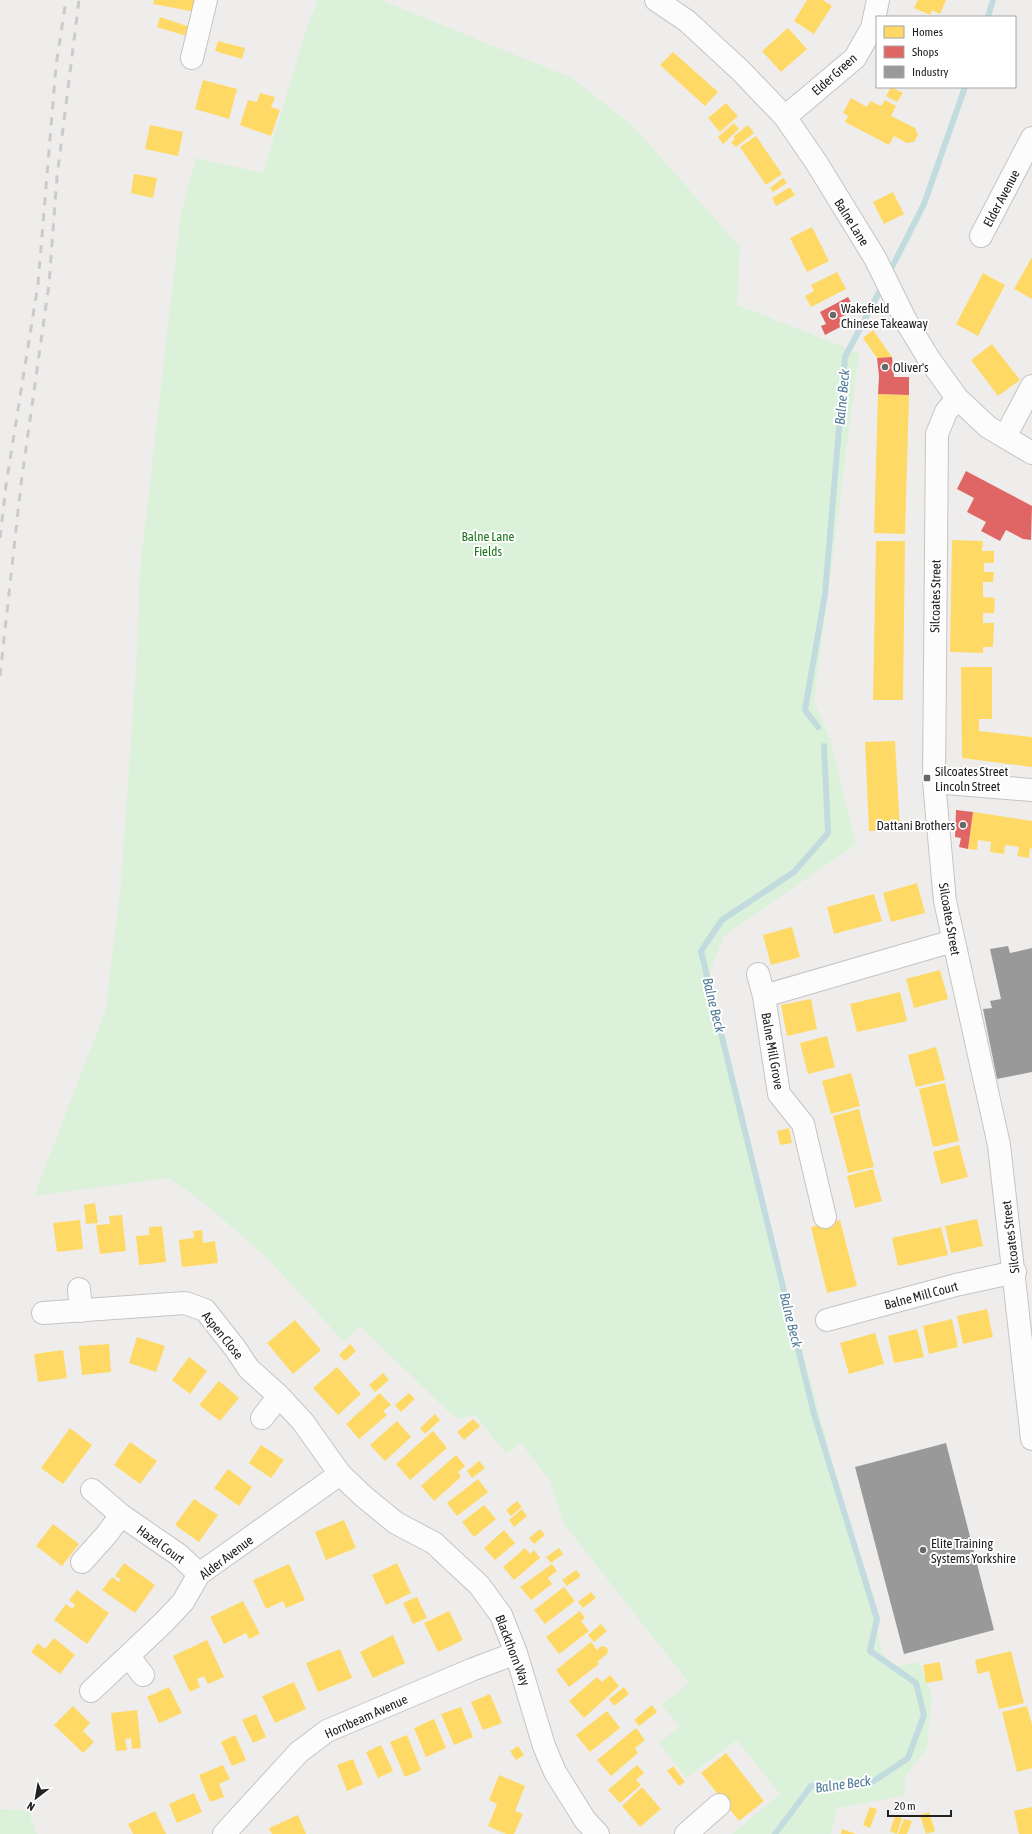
<svg xmlns="http://www.w3.org/2000/svg" width="1032" height="1834" font-family="'Asap Condensed',sans-serif">
	<rect width="100%" height="100%" fill="#efedeb"/>
	<path fill="#dcf1da" d="M 318,0 L 381,0 L 572,78 L 634,127 L 740,247 L 737,305 L 859,353 L 814,701 L 830,739 L 856,844 L 724,936 L 705,984 L 887,1668 L 919,1662 L 932,1696 L 927,1748 L 905,1777 L 905,1796 L 837,1808 L 831,1834 L 732,1834 L 780,1794 L 737,1740 L 686,1778 L 659,1743 L 680,1726 L 661,1705 L 689,1683 L 564,1524 L 550,1481 L 521,1443 L 506,1454 L 475,1415 L 456,1419 L 360,1326 L 344,1342 L 268,1259 L 209,1207 L 169,1178 L 34,1196 L 106,1009 L 121,882 L 137,652 L 140,569 L 181,213 L 196,158 L 263,173 L 305,33 Z
		M 0,1809 L 28,1811 L 37,1834 L 0,1834 Z"/>
	<path fill="#ffd966" d="M 154,0 L 198,0 L 196,12 L 153,4 Z
		M 807,0 L 823,0 L 832,6 L 814,34 L 794,21 Z
		M 918,0 L 946,0 L 940,14 L 932,10 L 930,15 L 914,8 Z
		M 160,17 L 196,29 L 193,38 L 157,27 Z
		M 788,28 L 807,49 L 781,72 L 762,51 Z
		M 218,41 L 245,48 L 242,59 L 215,51 Z
		M 673,52 L 718,92 L 705,106 L 660,65 Z
		M 203,80 L 237,89 L 229,119 L 195,109 Z
		M 891,87 L 903,93 L 897,102 L 886,96 Z
		M 260,93 L 275,97 L 271,107 L 280,110 L 271,136 L 240,125 L 248,100 L 257,102 Z
		M 851,98 L 867,107 L 870,101 L 881,106 L 885,100 L 896,106 L 891,116 L 915,128 L 918,135 L 914,142 L 907,143 L 894,136 L 889,145 L 845,122 L 848,116 L 843,113 Z
		M 726,103 L 738,116 L 720,132 L 708,118 Z
		M 734,123 L 739,129 L 723,144 L 718,137 Z
		M 150,125 L 183,132 L 178,156 L 145,149 Z
		M 748,125 L 754,133 L 736,147 L 731,142 L 735,139 L 733,137 Z
		M 756,136 L 782,174 L 766,185 L 740,147 Z
		M 134,174 L 157,178 L 153,198 L 131,193 Z
		M 783,178 L 787,183 L 773,192 L 770,188 Z
		M 790,187 L 795,195 L 776,206 L 772,198 Z
		M 893,192 L 904,214 L 884,224 L 873,202 Z
		M 812,227 L 829,261 L 807,272 L 790,238 Z
		M 1032,257 L 1032,299 L 1014,289 Z
		M 837,272 L 846,289 L 811,307 L 805,296 L 814,291 L 811,285 Z
		M 983,273 L 1005,285 L 978,336 L 956,324 Z
		M 873,330 L 892,357 L 877,358 L 863,338 Z
		M 992,344 L 1020,380 L 998,396 L 971,360 Z
		M 878,394 L 909,395 L 905,534 L 874,533 Z
		M 952,540 L 983,541 L 982,551 L 994,551 L 994,563 L 984,563 L 984,572 L 994,572 L 993,582 L 983,582 L 983,597 L 995,598 L 994,613 L 983,613 L 983,623 L 994,623 L 993,647 L 983,647 L 983,653 L 950,652 Z
		M 876,541 L 905,541 L 903,700 L 873,700 Z
		M 961,667 L 992,667 L 992,719 L 979,719 L 979,731 L 1032,737 L 1032,767 L 962,758 Z
		M 895,741 L 900,830 L 869,831 L 865,742 Z
		M 973,812 L 1032,821 L 1032,849 L 1030,848 L 1029,858 L 1017,856 L 1019,847 L 1005,845 L 1004,854 L 990,852 L 991,842 L 985,841 L 978,840 L 977,850 L 968,849 Z
		M 917,883 L 925,913 L 891,922 L 883,893 Z
		M 874,894 L 882,921 L 834,934 L 827,907 Z
		M 792,927 L 800,957 L 771,965 L 763,935 Z
		M 940,970 L 948,999 L 914,1008 L 906,979 Z
		M 900,992 L 907,1021 L 857,1032 L 850,1004 Z
		M 811,999 L 817,1029 L 787,1036 L 781,1005 Z
		M 827,1036 L 835,1067 L 808,1074 L 800,1043 Z
		M 936,1047 L 945,1080 L 916,1087 L 908,1055 Z
		M 851,1073 L 860,1106 L 831,1114 L 822,1081 Z
		M 945,1083 L 959,1141 L 933,1147 L 919,1089 Z
		M 859,1109 L 874,1167 L 848,1173 L 833,1116 Z
		M 789,1128 L 792,1143 L 780,1145 L 777,1131 Z
		M 959,1145 L 968,1177 L 941,1184 L 933,1152 Z
		M 873,1169 L 882,1201 L 855,1208 L 847,1176 Z
		M 95,1203 L 98,1223 L 86,1224 L 84,1205 Z
		M 122,1215 L 126,1251 L 100,1254 L 96,1225 L 110,1224 L 109,1216 Z
		M 977,1219 L 983,1246 L 951,1253 L 945,1226 Z
		M 80,1220 L 83,1249 L 57,1252 L 53,1223 Z
		M 840,1220 L 857,1286 L 827,1293 L 811,1227 Z
		M 162,1226 L 166,1262 L 139,1265 L 136,1236 L 149,1235 L 149,1227 Z
		M 941,1227 L 948,1255 L 898,1266 L 892,1238 Z
		M 202,1230 L 203,1243 L 215,1241 L 218,1263 L 182,1267 L 179,1240 L 194,1238 L 193,1231 Z
		M 987,1309 L 993,1337 L 963,1344 L 957,1316 Z
		M 952,1319 L 958,1347 L 929,1354 L 923,1326 Z
		M 295,1320 L 321,1350 L 293,1374 L 267,1343 Z
		M 917,1329 L 924,1357 L 894,1363 L 888,1336 Z
		M 875,1333 L 884,1364 L 849,1374 L 840,1343 Z
		M 137,1337 L 165,1346 L 156,1372 L 129,1363 Z
		M 109,1344 L 111,1372 L 82,1375 L 79,1346 Z
		M 350,1344 L 356,1351 L 345,1361 L 339,1355 Z
		M 63,1350 L 67,1378 L 38,1382 L 34,1354 Z
		M 189,1357 L 207,1371 L 190,1394 L 172,1380 Z
		M 337,1367 L 361,1394 L 338,1415 L 313,1388 Z
		M 383,1373 L 389,1380 L 375,1392 L 369,1385 Z
		M 219,1381 L 239,1398 L 220,1421 L 199,1405 Z
		M 380,1393 L 391,1405 L 383,1411 L 387,1415 L 359,1439 L 346,1424 Z
		M 409,1393 L 415,1399 L 401,1412 L 395,1405 Z
		M 435,1414 L 440,1420 L 425,1434 L 420,1428 Z
		M 473,1419 L 480,1426 L 464,1440 L 457,1432 Z
		M 397,1421 L 411,1437 L 385,1461 L 370,1445 Z
		M 70,1428 L 92,1445 L 63,1484 L 41,1468 Z
		M 433,1431 L 447,1448 L 410,1480 L 396,1464 Z
		M 130,1442 L 157,1461 L 140,1484 L 114,1465 Z
		M 261,1445 L 284,1460 L 271,1478 L 249,1463 Z
		M 456,1455 L 465,1466 L 458,1472 L 461,1477 L 434,1501 L 421,1486 Z
		M 479,1461 L 485,1468 L 472,1478 L 467,1471 Z
		M 228,1469 L 252,1487 L 239,1506 L 214,1488 Z
		M 478,1479 L 488,1492 L 457,1516 L 447,1503 Z
		M 194,1499 L 218,1515 L 199,1542 L 175,1525 Z
		M 517,1501 L 522,1507 L 511,1516 L 506,1510 Z
		M 484,1505 L 496,1519 L 474,1537 L 462,1522 Z
		M 522,1509 L 527,1516 L 514,1527 L 509,1520 Z
		M 344,1520 L 356,1548 L 326,1560 L 315,1532 Z
		M 53,1524 L 79,1544 L 62,1566 L 36,1546 Z
		M 540,1529 L 545,1535 L 534,1544 L 529,1538 Z
		M 504,1530 L 515,1543 L 495,1560 L 484,1548 Z
		M 525,1548 L 530,1554 L 534,1550 L 540,1558 L 514,1580 L 503,1567 Z
		M 559,1548 L 563,1554 L 551,1563 L 546,1557 Z
		M 124,1563 L 155,1585 L 135,1613 L 102,1590 L 112,1577 L 119,1582 L 121,1580 L 115,1576 Z
		M 397,1563 L 411,1593 L 386,1605 L 372,1575 Z
		M 289,1564 L 305,1600 L 286,1608 L 283,1601 L 266,1609 L 253,1580 Z
		M 552,1564 L 557,1571 L 548,1578 L 552,1584 L 531,1600 L 520,1587 Z
		M 576,1570 L 581,1576 L 567,1586 L 562,1580 Z
		M 564,1587 L 575,1601 L 545,1624 L 534,1610 Z
		M 77,1590 L 109,1613 L 87,1644 L 54,1620 L 66,1604 L 72,1609 L 75,1605 L 69,1600 Z
		M 591,1592 L 596,1598 L 583,1608 L 578,1602 Z
		M 417,1597 L 427,1618 L 413,1624 L 403,1603 Z
		M 243,1601 L 260,1634 L 249,1639 L 246,1633 L 224,1644 L 210,1617 Z
		M 449,1611 L 463,1640 L 438,1652 L 424,1623 Z
		M 580,1611 L 585,1618 L 581,1621 L 589,1631 L 559,1654 L 546,1637 Z
		M 601,1624 L 607,1631 L 594,1642 L 588,1635 Z
		M 393,1635 L 405,1663 L 373,1678 L 360,1652 Z
		M 54,1638 L 75,1655 L 60,1674 L 31,1652 L 38,1643 L 45,1649 Z
		M 207,1640 L 224,1677 L 208,1684 L 204,1676 L 197,1679 L 200,1687 L 190,1692 L 173,1656 Z
		M 591,1642 L 597,1650 L 601,1646 L 606,1647 L 608,1650 L 607,1654 L 597,1662 L 599,1664 L 569,1687 L 556,1670 Z
		M 340,1649 L 352,1678 L 318,1692 L 306,1663 Z
		M 1011,1651 L 1024,1703 L 999,1709 L 989,1671 L 978,1674 L 975,1660 Z
		M 940,1662 L 943,1680 L 926,1683 L 923,1665 Z
		M 610,1675 L 619,1686 L 584,1718 L 569,1701 L 597,1677 L 602,1682 Z
		M 294,1682 L 306,1709 L 275,1723 L 262,1696 Z
		M 169,1687 L 182,1713 L 159,1723 L 147,1697 Z
		M 624,1687 L 629,1694 L 614,1706 L 609,1699 Z
		M 490,1694 L 502,1723 L 483,1730 L 471,1702 Z
		M 652,1705 L 657,1712 L 639,1726 L 634,1720 Z
		M 73,1706 L 90,1723 L 83,1731 L 94,1742 L 83,1753 L 54,1725 Z
		M 1027,1706 L 1032,1725 L 1032,1768 L 1017,1772 L 1002,1712 Z
		M 461,1707 L 473,1737 L 454,1745 L 441,1714 Z
		M 137,1710 L 141,1748 L 132,1749 L 131,1738 L 125,1739 L 127,1750 L 116,1751 L 111,1713 Z
		M 607,1711 L 620,1728 L 590,1752 L 576,1735 Z
		M 256,1714 L 266,1737 L 253,1743 L 242,1720 Z
		M 434,1719 L 446,1748 L 426,1757 L 414,1728 Z
		M 636,1728 L 645,1740 L 635,1748 L 638,1753 L 611,1776 L 597,1760 Z
		M 235,1735 L 246,1760 L 232,1766 L 221,1742 Z
		M 407,1735 L 421,1770 L 405,1777 L 390,1742 Z
		M 381,1745 L 393,1771 L 378,1778 L 366,1752 Z
		M 518,1746 L 524,1755 L 516,1760 L 510,1751 Z
		M 726,1753 L 764,1801 L 739,1821 L 701,1773 Z
		M 353,1759 L 363,1784 L 347,1791 L 337,1765 Z
		M 223,1765 L 230,1779 L 219,1784 L 224,1797 L 210,1802 L 199,1775 Z
		M 637,1765 L 644,1773 L 636,1780 L 641,1785 L 620,1803 L 608,1790 Z
		M 673,1766 L 685,1782 L 679,1786 L 667,1771 Z
		M 499,1775 L 525,1786 L 515,1811 L 523,1814 L 514,1834 L 506,1834 L 488,1826 L 497,1804 L 489,1800 Z
		M 642,1787 L 661,1809 L 640,1827 L 622,1806 Z
		M 194,1793 L 202,1812 L 177,1823 L 169,1804 Z
		M 870,1807 L 877,1809 L 870,1828 L 863,1825 Z
		M 1032,1807 L 1032,1834 L 1019,1834 L 1014,1811 Z
		M 155,1811 L 166,1834 L 133,1834 L 128,1824 Z
		M 929,1812 L 935,1831 L 926,1834 L 920,1815 Z
		M 298,1815 L 306,1834 L 272,1834 L 269,1828 Z
		M 895,1816 L 902,1818 L 897,1834 L 890,1831 Z
		M 904,1819 L 912,1821 L 907,1834 L 898,1834 Z
		M 842,1829 L 856,1834 L 841,1834 Z"/>
	<path fill="#e06666" d="M 848,297 L 855,310 L 839,318 L 844,325 L 825,335 L 821,326 L 826,324 L 820,312 Z
		M 892,357 L 894,377 L 909,377 L 909,395 L 878,394 L 879,376 L 877,358 Z
		M 966,471 L 1032,506 L 1031,540 L 1023,539 L 1006,530 L 1000,541 L 981,531 L 986,522 L 967,512 L 974,498 L 957,489 Z
		M 956,810 L 973,812 L 968,849 L 959,847 L 961,838 L 955,837 Z"/>
	<path fill="#999" d="M 1008,946 L 1010,953 L 1032,948 L 1032,1072 L 997,1079 L 983,1009 L 992,1008 L 990,1001 L 1001,999 L 990,949 Z
		M 946,1443 L 994,1630 L 904,1654 L 855,1467 Z"/>
	<g fill="none" stroke-linecap="round" stroke-linejoin="round">
		<path stroke="#c2dbde" stroke-width="6" d="M 988,17 L 993,0
			M 888,275 L 924,204 L 965,87
			M 818,727 L 805,710 L 825,594 L 845,357 L 883,285
			M 775,1834 L 811,1786 L 871,1783 L 908,1758 L 924,1715 L 916,1683 L 870,1651 L 877,1619 L 814,1414 L 701,951 L 722,920 L 794,872 L 828,833 L 824,746"/>
		<g stroke="#c5c4c3" stroke-width="24">
			<path id="minor" d="M 656,0 L 687,21 L 741,71 L 785,117 L 816,162 L 875,258 L 906,321 L 929,359 L 957,398 L 988,427 L 1032,453
				M 192,58 L 206,0
				M 785,117 L 855,58 L 872,28 L 878,0
				M 981,236 L 1032,138
				M 957,398 L 946,412 L 937,434 L 934,782 L 945,901 L 999,1145 L 1032,1439
				M 1005,437 L 1032,386
				M 934,782 L 1032,790
				M 758,974 L 764,996 L 779,1094 L 803,1124 L 825,1217
				M 764,996 L 953,941
				M 79,1289 L 81,1311
				M 43,1313 L 185,1303 L 205,1310 L 235,1348 L 249,1369 L 279,1396 L 303,1422 L 340,1474 L 363,1496 L 396,1523 L 434,1543 L 479,1585 L 501,1615 L 516,1653 L 544,1746 L 555,1772 L 585,1820 L 598,1834
				M 827,1320 L 956,1285 L 1015,1272
				M 262,1418 L 279,1396
				M 92,1490 L 121,1515 L 179,1555 L 199,1574
				M 82,1562 L 107,1534 L 121,1515
				M 129,1657 L 143,1675
				M 91,1691 L 163,1623 L 183,1602 L 199,1574 L 340,1474
				M 224,1834 L 299,1752 L 327,1731 L 471,1670 L 516,1653
				M 686,1834 L 719,1805"/>
		</g>
		<use href="#minor" stroke="#fdfcfc" stroke-width="22"/>
		<path stroke="#cbcbcb" stroke-width="3" stroke-dasharray="8 8" stroke-linecap="butt" d="M 0,538 L 6,485 L 38,284 L 56,66 L 66,0
			M 0,676 L 21,484 L 49,284 L 57,177 L 79,0"/>
	</g>
	<g fill="#696868" stroke="#fff" stroke-width="1.5">
		<circle cx="833" cy="315" r="4"/>
		<circle cx="885" cy="367" r="4"/>
		<rect x="923" y="774" width="8" height="8" rx="2"/>
		<circle cx="963" cy="825" r="4"/>
		<circle cx="923" cy="1550" r="4"/>
	</g>
	<g text-anchor="middle" stroke-width="4" stroke-linejoin="round" paint-order="stroke">
		<g font-size="13" fill="#212121" stroke="#fff">
			<text transform="translate(834 74) rotate(-42)" y="5">Elder Green</text>
			<text transform="translate(1001 198) rotate(-62)" y="5">Elder Avenue</text>
			<text transform="translate(852 222) rotate(58)" y="5">Balne Lane</text>
			<text transform="translate(935 596) rotate(-89)" y="5">Silcoates Street</text>
			<text transform="translate(950 919) rotate(80)" y="5">Silcoates Street</text>
			<text transform="translate(773 1051) rotate(80)" y="5">Balne Mill Grove</text>
			<text transform="translate(1010 1237) rotate(-97)" y="5">Silcoates Street</text>
			<text transform="translate(921 1295) rotate(-15)" y="5">Balne Mill Court</text>
			<text transform="translate(223 1335) rotate(51)" y="5">Aspen Close</text>
			<text transform="translate(161 1544) rotate(36)" y="5">Hazel Court</text>
			<text transform="translate(226 1557) rotate(-37)" y="5">Alder Avenue</text>
			<text transform="translate(513 1650) rotate(69)" y="5">Blackthorn Way</text>
			<text transform="translate(366 1716) rotate(-24)" y="5">Hornbeam Avenue</text>
		</g>
		<g font-size="13" fill="#212121" stroke="#fff" text-anchor="start">
			<text x="841" y="313">Wakefield<tspan x="841" dy="15">Chinese Takeaway</tspan></text>
			<text x="893" y="372">Oliver's</text>
			<text x="935" y="776">Silcoates Street<tspan x="935" dy="15">Lincoln Street</tspan></text>
			<text x="955" y="830" text-anchor="end">Dattani Brothers</text>
			<text x="931" y="1548">Elite Training<tspan x="931" dy="15">Systems Yorkshire</tspan></text>
		</g>
		<g font-size="13" fill="#1a7619" stroke="#fff">
			<text x="488" y="541">Balne Lane<tspan x="488" dy="15">Fields</tspan></text>
		</g>
		<g font-size="14" font-style="italic" fill="#507b98" stroke="#fff">
			<text transform="translate(842 397) rotate(-85)" y="5">Balne Beck</text>
			<text transform="translate(714 1005) rotate(76)" y="5">Balne Beck</text>
			<text transform="translate(791 1320) rotate(76)" y="5">Balne Beck</text>
			<text transform="translate(843 1784) rotate(-8)" y="5">Balne Beck</text>
		</g>
	</g>
	<rect x="876" y="16" width="140" height="72" fill="#ffffff" stroke="#a6a6a6"/>
	<rect x="884" y="26" width="20" height="12" fill="#ffd966" stroke="#a6a6a6"/>
	<text x="912" y="36" font-size="12" fill="#212121">Homes</text>
	<rect x="884" y="46" width="20" height="12" fill="#e06666" stroke="#a6a6a6"/>
	<text x="912" y="56" font-size="12" fill="#212121">Shops</text>
	<rect x="884" y="66" width="20" height="12" fill="#999999" stroke="#a6a6a6"/>
	<text x="912" y="76" font-size="12" fill="#212121">Industry</text>
	<g transform="translate(36 1798) rotate(211)" stroke="#ffffff" stroke-width="3" paint-order="stroke">
	<path d="M0-3L7 15L0 10L-7 15Z" fill="#212121"/>
	<text y="-6" font-size="11" font-weight="bold" text-anchor="middle" fill="#212121">N</text>
	</g>
	<path d="M888 1810v6h63v-6" fill="none" stroke="#212121" stroke-width="2"/>
	<text x="894" y="1810" font-size="12" fill="#212121" stroke="#ffffff" stroke-width="3" paint-order="stroke">20 m</text>
</svg>
